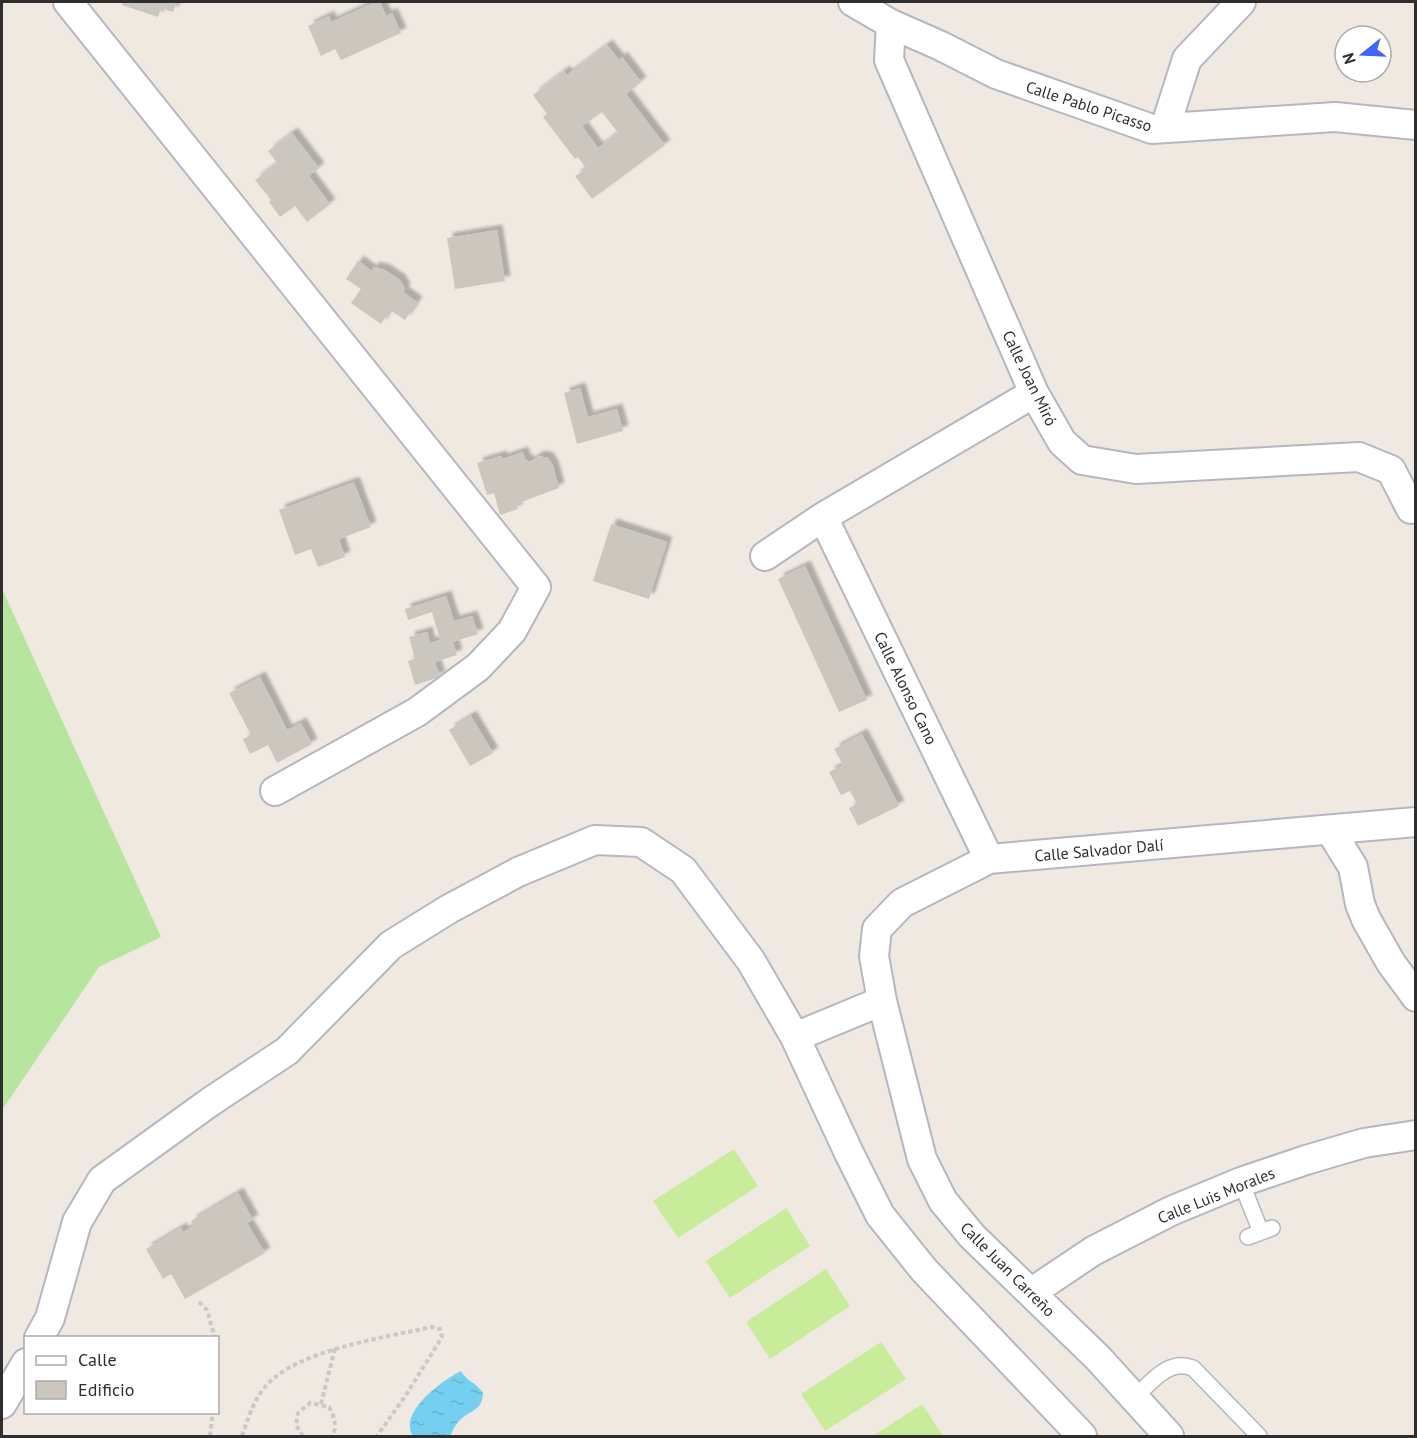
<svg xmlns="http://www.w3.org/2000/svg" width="1417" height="1438" font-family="'PT Sans',sans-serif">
	<defs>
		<pattern id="water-ripples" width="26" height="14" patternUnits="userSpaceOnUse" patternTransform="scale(1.5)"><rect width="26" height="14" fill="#75cff0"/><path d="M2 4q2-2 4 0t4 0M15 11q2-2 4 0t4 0" fill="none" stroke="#66b2ce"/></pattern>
		<filter id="shadow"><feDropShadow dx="5.5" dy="-5.5" stdDeviation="1.5" flood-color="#0004"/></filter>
	</defs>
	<rect width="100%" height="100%" fill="#efe9e1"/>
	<path fill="#b6e59e" d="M 2,589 L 161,937 L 99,967 L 2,1110 Z"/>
	<path fill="#c9ec9a" d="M 734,1149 L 758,1186 L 678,1238 L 653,1201 Z
		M 786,1208 L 810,1246 L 730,1298 L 706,1261 Z
		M 826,1269 L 850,1306 L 770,1359 L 746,1322 Z
		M 881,1342 L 906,1379 L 825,1431 L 801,1394 Z
		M 922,1404 L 943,1436 L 873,1436 Z"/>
	<path fill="url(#water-ripples)" d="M 461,1371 C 467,1382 476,1382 483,1393 C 482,1411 472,1409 461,1419 C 456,1423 453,1430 450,1436 L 413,1436 C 398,1412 443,1380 461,1371 Z"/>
	<path fill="#cbc7bf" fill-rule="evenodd" filter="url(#shadow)" d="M 123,2 L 177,2 L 173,12 L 161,8 L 158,17 L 122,5 Z
		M 376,2 L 380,2 L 386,16 L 392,13 L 401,33 L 341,60 L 335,49 L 321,56 L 308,26 L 329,16 L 331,22 Z
		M 607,45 L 619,60 L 622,57 L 641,82 L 626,94 L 665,145 L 592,199 L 575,176 L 586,169 L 578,157 L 575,159 L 543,117 L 547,114 L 533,95 L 564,71 L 567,75 ZM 602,112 L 618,133 L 598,148 L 582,126 Z
		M 292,133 L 319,168 L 309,176 L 330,204 L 307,222 L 295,206 L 280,217 L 269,202 L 271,200 L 255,180 L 277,163 L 268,151 Z
		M 497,230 L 505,281 L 455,289 L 447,238 Z
		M 358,261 L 372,271 L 374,267 L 385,270 L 400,280 L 405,289 L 403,292 L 417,302 L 405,320 L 390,310 L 381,324 L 351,303 L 361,289 L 346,279 Z
		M 580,388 L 588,417 L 617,409 L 623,431 L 577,444 L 564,393 Z
		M 523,452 L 525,459 L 530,462 L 539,456 L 548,458 L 553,466 L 559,488 L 516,504 L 518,509 L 500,515 L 494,493 L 487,495 L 477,463 L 501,456 L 502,459 Z
		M 354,482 L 371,527 L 339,539 L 345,557 L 318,567 L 311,549 L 295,555 L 279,510 Z
		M 611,524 L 667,542 L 649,599 L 593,581 Z
		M 805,566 L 867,700 L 839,712 L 778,579 Z
		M 446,596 L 454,621 L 472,616 L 478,634 L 453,642 L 457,655 L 435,662 L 440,677 L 415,685 L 408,661 L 415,659 L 409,637 L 427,632 L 430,643 L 440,640 L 432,612 L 408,620 L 405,609 Z
		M 260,677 L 287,730 L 301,723 L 312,744 L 277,763 L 268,745 L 250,754 L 243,739 L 251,735 L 229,693 Z
		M 471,716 L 493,753 L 470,766 L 449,730 Z
		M 862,734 L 899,806 L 858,826 L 849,808 L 857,804 L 850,791 L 841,795 L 829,772 L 843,765 L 834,749 Z
		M 238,1193 L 253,1220 L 247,1223 L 265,1253 L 185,1299 L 171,1274 L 163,1279 L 146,1249 L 181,1228 L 183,1232 L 194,1226 L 191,1221 Z"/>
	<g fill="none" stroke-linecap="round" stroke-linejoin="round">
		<g stroke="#b4b7c1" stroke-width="18">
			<path id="lane" d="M 1241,1182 L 1261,1232
				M 1248,1237 L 1272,1228
				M 1134,1398 C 1151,1383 1168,1358 1193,1368 L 1259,1436"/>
		</g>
		<g stroke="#b4b7c1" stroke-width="32">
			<path id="street" d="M 68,2 L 536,587 L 512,631 L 478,667 L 417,712 L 275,791
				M 853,2 L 891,24 L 941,46 L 996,74 L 1152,129 L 1335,117 L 1416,125
				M 891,24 L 889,60 L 1034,393 L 1062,442 L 1082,460 L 1136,469 L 1359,457 L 1391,470 L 1411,509
				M 1165,128 L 1187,59 L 1241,2
				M 823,517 L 989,859
				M 765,556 L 823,517 L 1034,393
				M 1330,830 L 1353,867 L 1360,904 L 1366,919 L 1391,963 L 1416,997
				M 882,1001 L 795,1037 L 849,1153 L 880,1215 L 924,1270 L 1082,1436
				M 1032,1292 L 1093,1251 L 1171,1211 L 1241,1182 L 1306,1160 L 1364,1143 L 1416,1135
				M 39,1338 L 50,1318 L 77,1222 L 102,1180 L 210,1102 L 287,1051 L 391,945 L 449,909 L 518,872 L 595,840 L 641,842 L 683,870 L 751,961 L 795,1037
				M 2,1404 L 26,1363
				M 1169,1436 L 1098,1358 L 972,1236 L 943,1201 L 922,1159 L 882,1001 L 874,956 L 877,929 L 902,903 L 989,859 L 1416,822"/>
		</g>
		<path stroke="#c9c9c9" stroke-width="4" stroke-dasharray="4.5 3" stroke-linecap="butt" d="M 199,1302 L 207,1310 L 215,1338
			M 321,1404 L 335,1348
			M 210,1436 L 213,1412
			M 242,1436 C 248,1419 253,1401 265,1387 C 295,1350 387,1337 432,1327 L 440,1329 L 442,1337 L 406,1395 L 377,1436
			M 303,1436 L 296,1425 L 298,1413 L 310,1403 L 329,1407 C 334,1417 338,1426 332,1436"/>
		<use href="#lane" stroke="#fff" stroke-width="15"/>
		<use href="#street" stroke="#fff" stroke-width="28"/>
	</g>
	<g text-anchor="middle" stroke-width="6" stroke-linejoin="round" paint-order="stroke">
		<g font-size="16" fill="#2e2e2e" stroke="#fff">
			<text transform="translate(1089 106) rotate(18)" y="6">Calle Pablo Picasso</text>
			<text transform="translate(1030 378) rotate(64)" y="6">Calle Joan Miró</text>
			<text transform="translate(906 688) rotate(64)" y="6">Calle Alonso Cano</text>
			<text transform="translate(1099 850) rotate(-5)" y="6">Calle Salvador Dalí</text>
			<text transform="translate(1216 1195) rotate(-22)" y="6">Calle Luis Morales</text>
			<text transform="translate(1008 1269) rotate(45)" y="6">Calle Juan Carreño</text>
		</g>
	</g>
	<rect width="1417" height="1438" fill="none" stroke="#2e2e2e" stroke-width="6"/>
	<rect x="24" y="1336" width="195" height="78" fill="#ffffff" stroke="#ababab" stroke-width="1.5"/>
	<rect x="36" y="1356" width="30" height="9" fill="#ffffff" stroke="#ababab" stroke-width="1.5"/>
	<text x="78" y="1366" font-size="18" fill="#2e2e2e">Calle</text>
	<rect x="36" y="1381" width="30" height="18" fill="#cbc7bf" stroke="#ababab" stroke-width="1.5"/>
	<text x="78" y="1396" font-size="18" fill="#2e2e2e">Edificio</text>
	<g transform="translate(1363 54) rotate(252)"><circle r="28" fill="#ffffff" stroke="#ababab" stroke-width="1.5"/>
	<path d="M0-4.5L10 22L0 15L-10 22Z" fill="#4264fb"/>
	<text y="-9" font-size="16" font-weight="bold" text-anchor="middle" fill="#2e2e2e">N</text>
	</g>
</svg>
